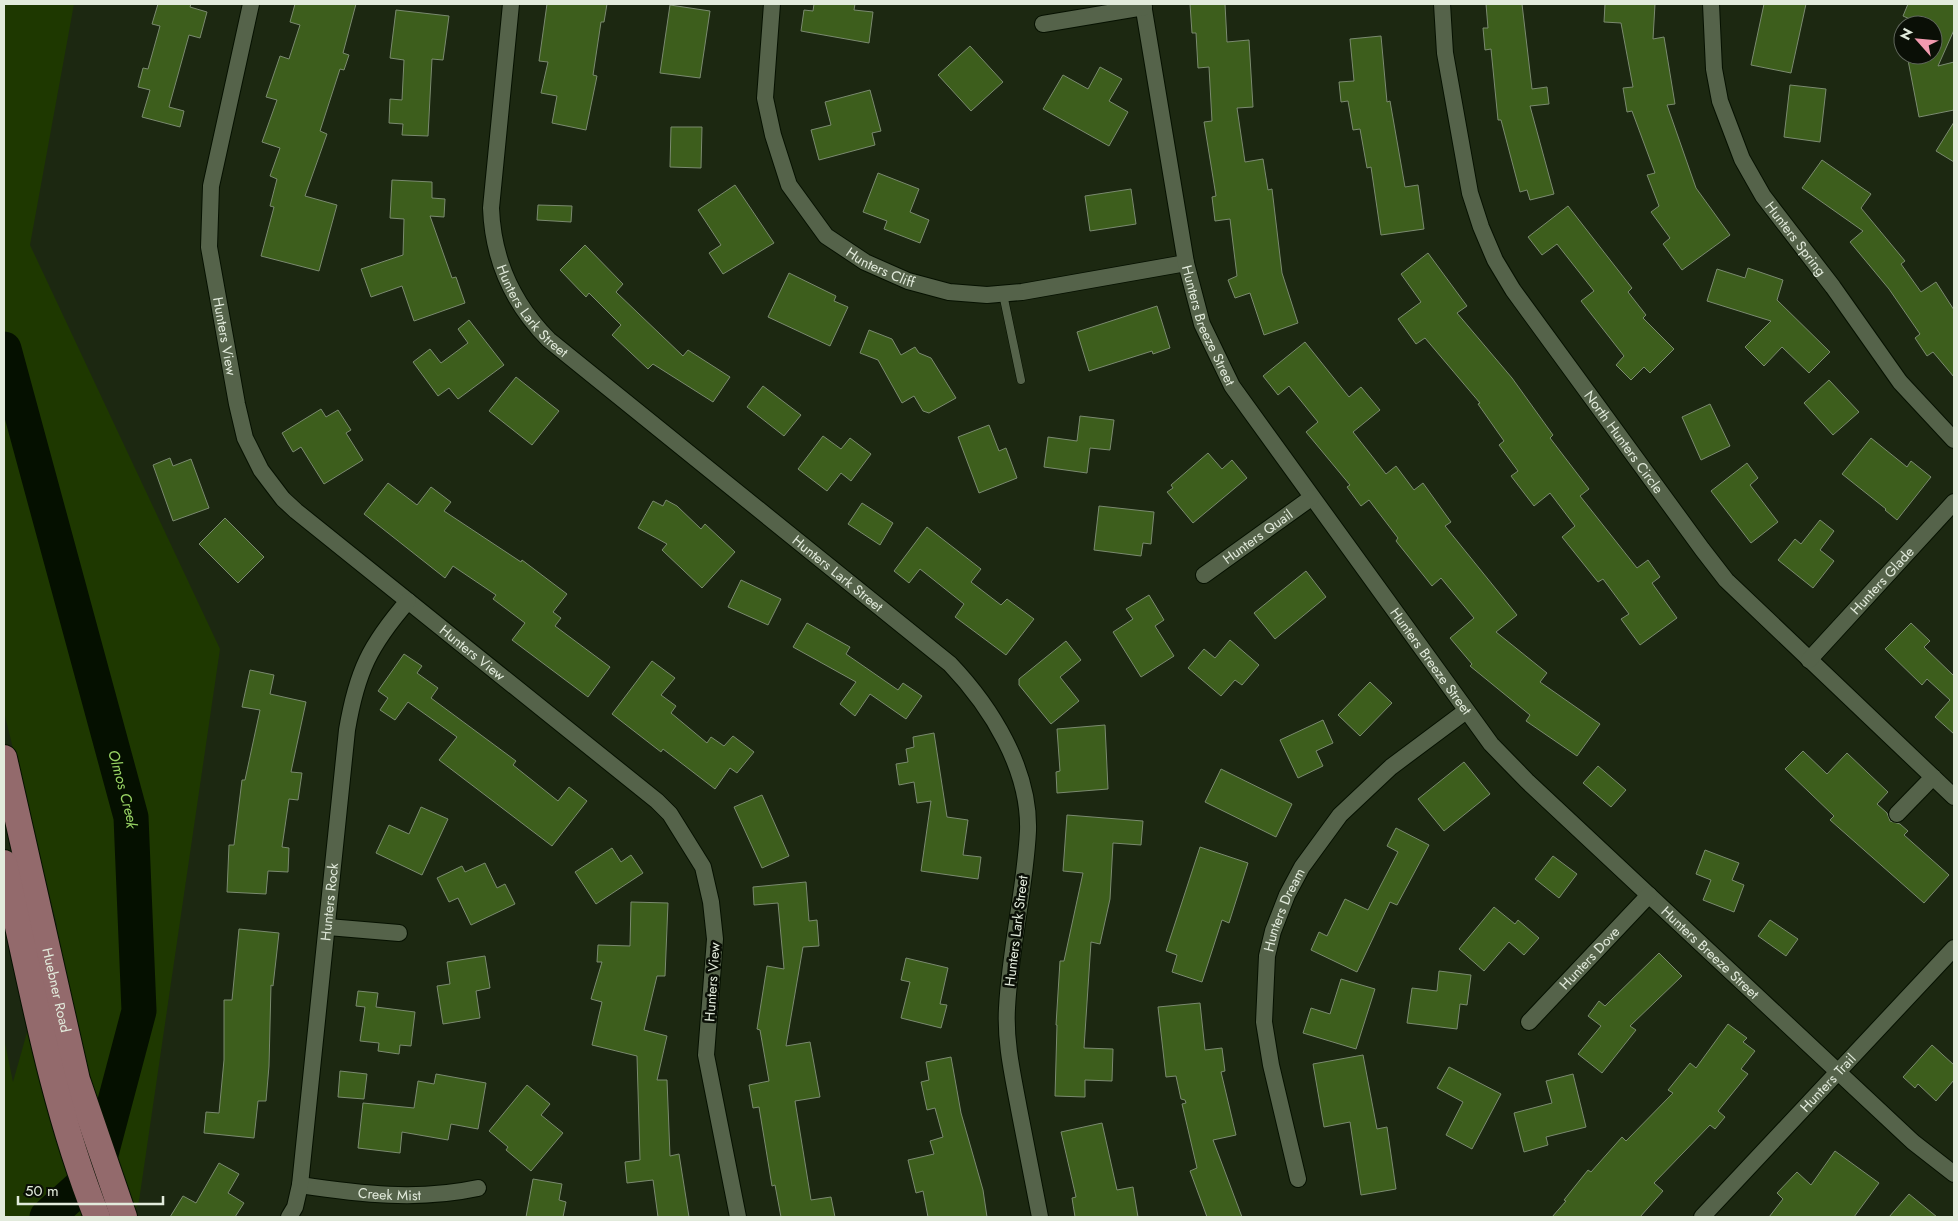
<svg xmlns="http://www.w3.org/2000/svg" width="1958" height="1221" font-family="Jost,sans-serif">
	<rect width="100%" height="100%" fill="#1c2811"/>
	<path fill="#1e3800" d="M 4,4 L 74,4 L 30,245 L 220,649 L 139,1201 L 132,1217 L 4,1217 L 4,1038 L 13,1082 L 57,926 L 4,712 Z"/>
	<g fill="none" stroke-linecap="round" stroke-linejoin="round">
		<path stroke="#051000" stroke-width="35" id="s1" d="M 4,349 L 131,817 L 139,1011 L 96,1173 L 47,1217"/>
	</g>
	<path fill="#3d5e1c" stroke="#7a8a6f" d="M 158,4 L 191,4 L 190,7 L 207,12 L 200,38 L 189,35 L 169,107 L 184,111 L 180,127 L 142,117 L 150,90 L 138,87 L 143,68 L 148,69 L 160,26 L 152,24 Z
		M 295,4 L 356,4 L 343,53 L 349,55 L 344,70 L 340,69 L 320,131 L 327,134 L 305,196 L 337,205 L 319,271 L 261,256 L 274,207 L 270,206 L 277,179 L 270,176 L 280,148 L 262,142 L 277,100 L 266,97 L 280,56 L 289,59 L 300,25 L 290,22 Z
		M 547,4 L 607,4 L 604,22 L 601,22 L 593,75 L 597,76 L 586,130 L 552,123 L 557,96 L 541,93 L 548,62 L 539,61 Z
		M 814,4 L 855,4 L 854,10 L 873,12 L 869,43 L 801,31 L 804,10 L 813,11 Z
		M 1190,4 L 1225,4 L 1227,42 L 1249,40 L 1253,107 L 1237,108 L 1245,162 L 1263,159 L 1268,190 L 1272,189 L 1282,273 L 1298,323 L 1264,335 L 1250,293 L 1235,298 L 1228,280 L 1237,276 L 1230,219 L 1215,221 L 1212,197 L 1216,196 L 1204,122 L 1212,121 L 1209,67 L 1198,68 L 1196,33 L 1192,33 Z
		M 1486,4 L 1522,4 L 1532,89 L 1547,87 L 1549,104 L 1530,106 L 1554,194 L 1530,200 L 1527,190 L 1520,192 L 1501,120 L 1498,120 L 1491,49 L 1485,50 L 1483,28 L 1488,28 Z
		M 1605,4 L 1655,4 L 1653,39 L 1664,37 L 1675,104 L 1667,105 L 1696,188 L 1730,235 L 1682,270 L 1663,244 L 1670,238 L 1651,212 L 1659,206 L 1647,175 L 1655,173 L 1632,111 L 1627,112 L 1623,88 L 1633,87 L 1621,23 L 1604,22 Z
		M 1764,4 L 1806,4 L 1791,73 L 1751,65 Z
		M 1908,4 L 1954,4 L 1954,30 L 1938,66 L 1954,62 L 1954,110 L 1919,117 L 1907,55 L 1933,55 L 1933,25 L 1923,25 L 1903,16 Z
		M 670,5 L 710,11 L 700,78 L 660,73 Z
		M 396,10 L 449,16 L 443,60 L 432,59 L 428,136 L 402,135 L 403,124 L 389,123 L 390,99 L 402,100 L 404,60 L 390,58 Z
		M 1381,36 L 1387,102 L 1390,101 L 1405,187 L 1418,185 L 1424,229 L 1381,235 L 1371,167 L 1367,168 L 1360,129 L 1353,130 L 1348,101 L 1341,102 L 1339,82 L 1354,81 L 1350,39 Z
		M 970,46 L 1003,82 L 971,111 L 938,75 Z
		M 1100,67 L 1122,79 L 1109,101 L 1128,112 L 1109,146 L 1043,109 L 1063,75 L 1088,89 Z
		M 1790,85 L 1826,89 L 1820,142 L 1784,137 Z
		M 870,90 L 881,131 L 872,133 L 875,145 L 819,160 L 811,130 L 831,125 L 825,102 Z
		M 1954,122 L 1954,162 L 1936,151 Z
		M 671,127 L 702,127 L 701,168 L 670,167 Z
		M 1822,160 L 1871,194 L 1861,208 L 1905,261 L 1901,264 L 1921,292 L 1936,282 L 1954,310 L 1954,377 L 1933,352 L 1927,356 L 1915,338 L 1920,334 L 1889,289 L 1850,242 L 1863,231 L 1802,188 Z
		M 878,173 L 919,189 L 910,212 L 929,220 L 920,243 L 884,229 L 887,221 L 863,212 Z
		M 392,180 L 432,182 L 432,198 L 445,199 L 444,217 L 430,216 L 452,278 L 456,277 L 465,303 L 414,321 L 402,286 L 371,297 L 361,269 L 403,255 L 404,219 L 390,218 Z
		M 735,185 L 774,243 L 723,274 L 709,253 L 721,245 L 698,210 Z
		M 1131,189 L 1136,224 L 1090,231 L 1085,196 Z
		M 538,205 L 572,206 L 571,222 L 537,220 Z
		M 1568,206 L 1632,288 L 1628,292 L 1646,315 L 1643,318 L 1674,349 L 1650,373 L 1644,367 L 1631,380 L 1616,365 L 1624,356 L 1581,301 L 1594,291 L 1557,244 L 1542,255 L 1528,237 Z
		M 585,245 L 623,284 L 616,292 L 683,356 L 688,350 L 730,377 L 713,402 L 653,364 L 648,369 L 612,335 L 621,325 L 589,293 L 586,297 L 560,270 Z
		M 1428,253 L 1467,306 L 1457,313 L 1512,378 L 1553,435 L 1550,438 L 1589,489 L 1580,496 L 1637,568 L 1648,560 L 1660,577 L 1652,583 L 1677,618 L 1640,645 L 1621,619 L 1629,614 L 1603,579 L 1598,582 L 1562,537 L 1575,526 L 1550,493 L 1534,506 L 1511,476 L 1518,471 L 1499,445 L 1504,441 L 1478,404 L 1480,403 L 1425,338 L 1416,344 L 1398,319 L 1421,302 L 1401,274 Z
		M 1748,268 L 1783,280 L 1777,300 L 1830,352 L 1809,373 L 1782,347 L 1764,366 L 1745,347 L 1771,321 L 1707,301 L 1717,269 L 1745,278 Z
		M 789,273 L 836,296 L 834,301 L 848,307 L 830,346 L 768,317 Z
		M 1157,306 L 1170,348 L 1153,354 L 1152,351 L 1089,371 L 1077,332 Z
		M 469,320 L 504,365 L 458,399 L 449,388 L 438,396 L 413,362 L 430,349 L 441,363 L 468,343 L 458,329 Z
		M 869,330 L 892,339 L 901,355 L 915,347 L 919,353 L 931,358 L 956,398 L 929,413 L 923,411 L 914,396 L 902,403 L 878,360 L 860,353 Z
		M 1305,342 L 1349,397 L 1361,387 L 1380,410 L 1353,432 L 1386,474 L 1396,466 L 1414,490 L 1423,483 L 1451,522 L 1445,526 L 1517,615 L 1496,632 L 1547,673 L 1540,682 L 1600,724 L 1577,756 L 1526,721 L 1530,715 L 1470,666 L 1472,664 L 1450,638 L 1474,618 L 1441,578 L 1432,586 L 1396,541 L 1398,538 L 1369,500 L 1361,506 L 1347,487 L 1350,485 L 1306,432 L 1318,422 L 1289,386 L 1278,395 L 1263,376 Z
		M 516,377 L 559,411 L 532,445 L 489,411 Z
		M 1829,380 L 1859,412 L 1833,435 L 1804,403 Z
		M 763,386 L 801,415 L 784,436 L 747,407 Z
		M 1710,404 L 1730,446 L 1701,460 L 1682,417 Z
		M 321,409 L 326,417 L 338,410 L 351,430 L 346,433 L 363,460 L 324,484 L 301,447 L 293,452 L 282,433 Z
		M 1080,416 L 1114,420 L 1110,450 L 1090,448 L 1087,473 L 1044,467 L 1048,437 L 1077,441 Z
		M 989,425 L 999,451 L 1006,448 L 1017,478 L 979,493 L 958,437 Z
		M 823,436 L 841,449 L 850,438 L 871,454 L 851,481 L 841,473 L 827,491 L 798,469 Z
		M 1871,438 L 1907,467 L 1911,461 L 1931,477 L 1897,520 L 1885,510 L 1886,509 L 1842,474 Z
		M 1208,453 L 1222,469 L 1232,460 L 1247,478 L 1193,523 L 1167,492 L 1173,488 L 1171,485 Z
		M 170,458 L 173,466 L 191,459 L 209,508 L 173,521 L 153,465 Z
		M 1747,463 L 1758,478 L 1750,485 L 1778,522 L 1751,543 L 1711,491 Z
		M 388,483 L 417,505 L 431,487 L 451,502 L 444,511 L 521,562 L 522,560 L 567,594 L 553,612 L 561,618 L 555,626 L 610,667 L 588,697 L 512,640 L 525,623 L 493,599 L 496,595 L 453,566 L 445,578 L 364,514 Z
		M 666,500 L 677,506 L 701,529 L 705,524 L 735,552 L 702,588 L 662,550 L 667,544 L 638,528 L 653,501 L 663,506 Z
		M 862,503 L 893,523 L 880,545 L 848,524 Z
		M 1099,506 L 1154,512 L 1151,544 L 1143,543 L 1141,556 L 1094,550 Z
		M 225,518 L 264,557 L 238,583 L 199,544 Z
		M 1820,520 L 1834,531 L 1820,550 L 1834,561 L 1813,588 L 1778,560 L 1795,539 L 1801,544 Z
		M 927,527 L 981,569 L 971,582 L 1001,605 L 1007,599 L 1034,619 L 1006,655 L 955,617 L 964,604 L 920,569 L 909,583 L 894,571 Z
		M 1306,571 L 1326,597 L 1275,639 L 1254,613 Z
		M 741,580 L 781,599 L 768,625 L 728,607 Z
		M 1149,595 L 1164,620 L 1155,626 L 1174,656 L 1141,677 L 1113,632 L 1133,619 L 1126,609 Z
		M 807,623 L 850,647 L 846,654 L 898,690 L 903,683 L 922,696 L 906,719 L 870,694 L 855,716 L 840,704 L 856,682 L 793,647 Z
		M 1911,623 L 1930,641 L 1924,647 L 1954,676 L 1954,734 L 1935,717 L 1950,700 L 1927,679 L 1922,685 L 1885,649 Z
		M 1230,640 L 1259,665 L 1242,685 L 1235,680 L 1221,696 L 1188,668 L 1204,649 L 1215,658 Z
		M 1066,641 L 1081,660 L 1060,677 L 1079,701 L 1051,724 L 1019,685 L 1019,679 Z
		M 404,654 L 422,666 L 417,673 L 438,688 L 431,698 L 516,761 L 513,765 L 558,801 L 569,787 L 587,801 L 552,846 L 439,760 L 457,737 L 408,702 L 395,720 L 380,710 L 388,698 L 378,691 Z
		M 652,661 L 675,678 L 661,695 L 676,706 L 671,713 L 707,743 L 711,737 L 724,746 L 733,736 L 754,752 L 737,773 L 730,768 L 715,789 L 663,749 L 661,752 L 612,714 Z
		M 250,670 L 274,675 L 270,694 L 306,702 L 291,772 L 302,773 L 298,800 L 289,799 L 282,847 L 289,848 L 288,872 L 268,871 L 266,894 L 227,892 L 229,845 L 234,845 L 242,780 L 245,780 L 260,710 L 242,707 Z
		M 1370,682 L 1392,703 L 1360,736 L 1338,715 Z
		M 1323,720 L 1333,743 L 1316,751 L 1323,766 L 1298,778 L 1280,740 Z
		M 1105,725 L 1108,789 L 1057,793 L 1056,772 L 1060,771 L 1057,729 Z
		M 934,733 L 947,817 L 968,820 L 963,855 L 981,857 L 978,879 L 921,871 L 931,801 L 917,803 L 914,782 L 899,785 L 896,764 L 908,762 L 906,749 L 914,747 L 913,737 Z
		M 1803,751 L 1827,774 L 1847,753 L 1888,792 L 1877,804 L 1887,813 L 1890,821 L 1900,824 L 1908,831 L 1904,835 L 1949,875 L 1924,903 L 1830,820 L 1834,816 L 1785,769 Z
		M 1464,762 L 1490,794 L 1444,831 L 1418,799 Z
		M 1598,766 L 1626,790 L 1611,807 L 1583,783 Z
		M 1221,769 L 1292,804 L 1276,837 L 1205,802 Z
		M 762,795 L 789,856 L 762,868 L 734,807 Z
		M 421,807 L 448,819 L 422,875 L 376,853 L 389,825 L 409,834 Z
		M 1067,815 L 1143,821 L 1141,845 L 1113,843 L 1110,899 L 1100,944 L 1091,942 L 1084,1048 L 1113,1049 L 1112,1081 L 1085,1080 L 1085,1097 L 1055,1096 L 1057,1025 L 1056,1025 L 1060,961 L 1064,961 L 1083,873 L 1063,871 Z
		M 1396,828 L 1429,845 L 1397,905 L 1390,902 L 1357,972 L 1311,950 L 1319,932 L 1327,936 L 1345,899 L 1368,910 L 1398,852 L 1387,846 Z
		M 1200,847 L 1248,863 L 1229,923 L 1222,920 L 1202,982 L 1172,972 L 1177,955 L 1166,951 Z
		M 612,848 L 621,862 L 631,855 L 643,873 L 596,904 L 575,872 Z
		M 1705,850 L 1739,863 L 1732,880 L 1744,885 L 1734,912 L 1703,900 L 1711,880 L 1696,874 Z
		M 1553,856 L 1577,874 L 1559,898 L 1535,879 Z
		M 485,863 L 497,888 L 505,884 L 515,904 L 471,925 L 458,898 L 449,902 L 437,878 L 462,866 L 465,872 Z
		M 806,882 L 809,921 L 817,920 L 819,946 L 803,947 L 786,1046 L 810,1042 L 820,1097 L 795,1101 L 811,1200 L 831,1197 L 835,1217 L 781,1217 L 775,1185 L 772,1186 L 759,1107 L 753,1108 L 749,1085 L 769,1081 L 760,1030 L 757,1029 L 767,966 L 784,969 L 778,903 L 754,905 L 753,887 Z
		M 631,902 L 668,903 L 665,976 L 657,976 L 644,1030 L 667,1036 L 657,1080 L 667,1080 L 670,1156 L 679,1154 L 689,1217 L 658,1217 L 653,1180 L 627,1183 L 625,1162 L 640,1160 L 637,1056 L 592,1045 L 602,1002 L 591,999 L 602,962 L 597,962 L 598,945 L 630,946 Z
		M 1494,907 L 1515,924 L 1518,920 L 1539,938 L 1524,955 L 1509,942 L 1484,971 L 1459,949 Z
		M 1770,920 L 1798,939 L 1786,956 L 1758,936 Z
		M 239,929 L 279,933 L 273,986 L 271,985 L 269,1066 L 266,1101 L 258,1101 L 254,1138 L 204,1133 L 206,1112 L 219,1113 L 224,1060 L 224,1000 L 232,1000 Z
		M 1659,953 L 1682,976 L 1630,1026 L 1636,1030 L 1602,1073 L 1578,1054 L 1601,1026 L 1588,1016 L 1599,1001 L 1605,1006 Z
		M 485,956 L 490,988 L 476,991 L 480,1018 L 443,1024 L 437,986 L 450,984 L 447,962 Z
		M 906,958 L 948,968 L 940,1004 L 947,1005 L 941,1028 L 901,1018 L 910,982 L 901,980 Z
		M 1439,971 L 1471,975 L 1467,1005 L 1460,1004 L 1457,1029 L 1407,1023 L 1412,988 L 1437,991 Z
		M 1341,979 L 1375,989 L 1356,1049 L 1303,1033 L 1311,1008 L 1330,1014 Z
		M 358,991 L 378,993 L 376,1007 L 415,1012 L 411,1046 L 400,1045 L 399,1054 L 378,1051 L 379,1043 L 360,1041 L 365,1007 L 356,1006 Z
		M 1200,1003 L 1205,1050 L 1222,1048 L 1225,1071 L 1221,1072 L 1236,1135 L 1213,1140 L 1242,1217 L 1207,1217 L 1190,1171 L 1197,1168 L 1182,1104 L 1186,1103 L 1185,1100 L 1181,1099 L 1176,1076 L 1166,1077 L 1158,1007 Z
		M 1728,1024 L 1747,1038 L 1743,1042 L 1755,1051 L 1741,1069 L 1748,1074 L 1718,1111 L 1725,1117 L 1715,1129 L 1710,1125 L 1654,1183 L 1663,1191 L 1640,1217 L 1552,1217 L 1566,1201 L 1564,1200 L 1588,1170 L 1591,1172 L 1622,1137 L 1626,1141 L 1673,1093 L 1668,1090 L 1690,1063 L 1696,1068 Z
		M 1932,1045 L 1954,1065 L 1954,1080 L 1936,1101 L 1918,1084 L 1915,1088 L 1903,1077 Z
		M 1363,1055 L 1377,1129 L 1387,1127 L 1396,1189 L 1361,1195 L 1350,1122 L 1324,1127 L 1313,1064 Z
		M 951,1057 L 961,1113 L 983,1190 L 987,1217 L 928,1217 L 923,1191 L 916,1193 L 908,1160 L 934,1154 L 930,1141 L 943,1137 L 935,1108 L 927,1110 L 921,1082 L 929,1080 L 926,1062 Z
		M 1449,1067 L 1501,1094 L 1472,1149 L 1446,1135 L 1463,1102 L 1437,1088 Z
		M 340,1071 L 367,1074 L 364,1099 L 338,1097 Z
		M 436,1074 L 486,1083 L 478,1129 L 451,1124 L 448,1140 L 402,1132 L 400,1153 L 358,1148 L 363,1103 L 414,1108 L 418,1081 L 434,1084 Z
		M 1573,1074 L 1586,1127 L 1546,1137 L 1548,1145 L 1524,1152 L 1514,1113 L 1552,1103 L 1546,1081 Z
		M 527,1085 L 550,1104 L 541,1115 L 563,1133 L 531,1171 L 506,1150 L 508,1147 L 489,1131 Z
		M 1102,1123 L 1117,1190 L 1133,1187 L 1138,1217 L 1075,1217 L 1072,1198 L 1076,1197 L 1061,1132 Z
		M 1835,1151 L 1879,1183 L 1854,1217 L 1769,1217 L 1783,1199 L 1777,1193 L 1797,1172 L 1811,1185 Z
		M 219,1163 L 239,1174 L 228,1193 L 244,1203 L 235,1217 L 170,1217 L 183,1196 L 196,1203 Z
		M 533,1179 L 562,1184 L 559,1200 L 566,1202 L 563,1217 L 526,1217 Z
		M 1909,1194 L 1937,1217 L 1889,1217 Z"/>
	<g fill="none" stroke-linecap="round" stroke-linejoin="round">
		<g stroke="#061100" stroke-width="9">
			<path id="lane" d="M 1003,294 L 1021,380"/>
		</g>
		<g stroke="#061100" stroke-width="18">
			<g id="street">
				<path id="s2" d="M 251,4 L 211,186 L 209,247 L 237,404 L 245,438 L 261,470 L 283,499 L 296,511 L 657,801 L 670,814 L 703,867 L 711,902 L 715,939 L 706,1055 L 738,1217"/>
				<path id="s3" d="M 511,4 L 491,208 C 493,259 512,303 549,340 L 950,664 C 991,707 1030,769 1028,831 C 1025,890 1010,949 1007,1008 C 1005,1043 1013,1076 1019,1109 C 1026,1145 1033,1181 1040,1217"/>
				<path id="s4" d="M 772,4 L 765,98 L 773,135 L 789,185 L 826,236 L 865,262 L 908,281 L 949,292 L 987,295 L 1022,292 L 1186,263"/>
				<path id="s5" d="M 1143,4 L 1186,263 L 1202,324 L 1232,386 L 1491,744 L 1527,781 L 1913,1142 L 1954,1174"/>
				<path id="s6" d="M 1442,4 L 1445,53 L 1470,193 L 1481,227 L 1495,260 L 1513,290 L 1702,549 L 1726,580 L 1954,797"/>
				<path id="s7" d="M 1711,4 L 1714,69 L 1720,101 L 1742,159 L 1763,196 L 1833,287 L 1900,382 L 1954,440"/>
				<path d="M 1043,24 L 1144,7"/>
				<path id="s8" d="M 1204,575 L 1311,498"/>
				<path id="s9" d="M 1809,660 L 1954,502"/>
				<path d="M 1897,814 L 1933,777"/>
				<path d="M 328,927 L 399,933"/>
				<path id="s10" d="M 1529,1022 L 1649,895"/>
				<path id="s11" d="M 1298,1179 L 1271,1065 L 1264,1022 L 1267,956 L 1273,931 L 1287,895 L 1302,867 L 1340,815 L 1391,767 L 1466,711"/>
				<path id="s12" d="M 300,1185 C 360,1194 418,1201 478,1188"/>
				<path id="s13" d="M 289,1217 L 295,1207 L 300,1185 L 347,730 C 357,671 370,645 408,601"/>
				<path id="s14" d="M 1702,1217 L 1954,948"/>
			</g>
		</g>
		<g stroke="#061100" stroke-width="28">
			<g id="primary">
				<path id="s15" d="M 4,758 L 77,1080 L 124,1217"/>
				<path d="M 4,863 C 31,982 52,1104 97,1217"/>
			</g>
		</g>
		<use href="#lane" stroke="#55634a" stroke-width="8"/>
		<use href="#street" stroke="#55634a" stroke-width="16"/>
		<use href="#primary" stroke="#936a6c" stroke-width="26"/>
	</g>
	<g text-anchor="middle" stroke-width="5" stroke-linejoin="round" paint-order="stroke">
		<g font-size="14" fill="#e2ebdc" stroke="#0a0f06">
			<text dy="5" stroke="none"><textPath href="#s7" startOffset="256">Hunters Spring</textPath></text>
			<text dy="5" stroke="none"><textPath href="#s4" startOffset="311">Hunters Cliff</textPath></text>
			<text dy="5" stroke="none"><textPath href="#s3" startOffset="319">Hunters Lark Street</textPath></text>
			<text dy="5" stroke="none"><textPath href="#s5" startOffset="329">Hunters Breeze Street</textPath></text>
			<text dy="5" stroke="none"><textPath href="#s2" startOffset="338">Hunters View</textPath></text>
			<text dy="5" stroke="none"><textPath href="#s6" startOffset="486">North Hunters Circle</textPath></text>
			<text dy="5" stroke="none"><textPath href="#s8" startOffset="66">Hunters Quail</textPath></text>
			<text dy="5" stroke="none"><textPath href="#s3" startOffset="724">Hunters Lark Street</textPath></text>
			<text dy="5" stroke="none"><textPath href="#s9" startOffset="108">Hunters Glade</textPath></text>
			<text dy="5" stroke="none"><textPath href="#s2" startOffset="758">Hunters View</textPath></text>
			<text dy="5" stroke="none"><textPath href="#s5" startOffset="734">Hunters Breeze Street</textPath></text>
			<text dy="5" stroke="none"><textPath href="#s13" startOffset="319">Hunters Rock</textPath></text>
			<text dy="5" stroke="none"><textPath href="#s11" startOffset="276">Hunters Dream</textPath></text>
			<text transform="translate(1016 931) rotate(-83)" y="5">Hunters Lark Street</text>
			<text dy="5" stroke="none"><textPath href="#s5" startOffset="1139">Hunters Breeze Street</textPath></text>
			<text dy="5" stroke="none"><textPath href="#s10" startOffset="88">Hunters Dove</textPath></text>
			<text transform="translate(712 982) rotate(-86)" y="5">Hunters View</text>
			<text dy="5" stroke="none"><textPath href="#s15" startOffset="238">Huebner Road</textPath></text>
			<text dy="5" stroke="none"><textPath href="#s14" startOffset="184">Hunters Trail</textPath></text>
			<text dy="5" stroke="none"><textPath href="#s12" startOffset="90">Creek Mist</textPath></text>
		</g>
		<g font-size="15" font-style="italic" fill="#99d464" stroke="#0a0f06">
			<text dy="5" stroke="none"><textPath href="#s1" startOffset="456">Olmos Creek</textPath></text>
		</g>
	</g>
	<rect width="1958" height="1221" fill="none" stroke="#e2ebdc" stroke-width="10"/>
	<g transform="translate(1918 40) rotate(297)"><circle r="24" fill="#0a0f06" stroke="#60675c"/>
	<path d="M0-4L9 19L0 12L-9 19Z" fill="#f29aaf"/>
	<text y="-8" font-size="14" font-weight="bold" text-anchor="middle" fill="#e2ebdc">N</text>
	</g>
	<path d="M18 1196v8h145v-8" fill="none" stroke="#e2ebdc" stroke-width="2.5"/>
	<text x="25" y="1196" font-size="15" fill="#e2ebdc" stroke="#0a0f06" stroke-width="4" paint-order="stroke">50 m</text>
</svg>
